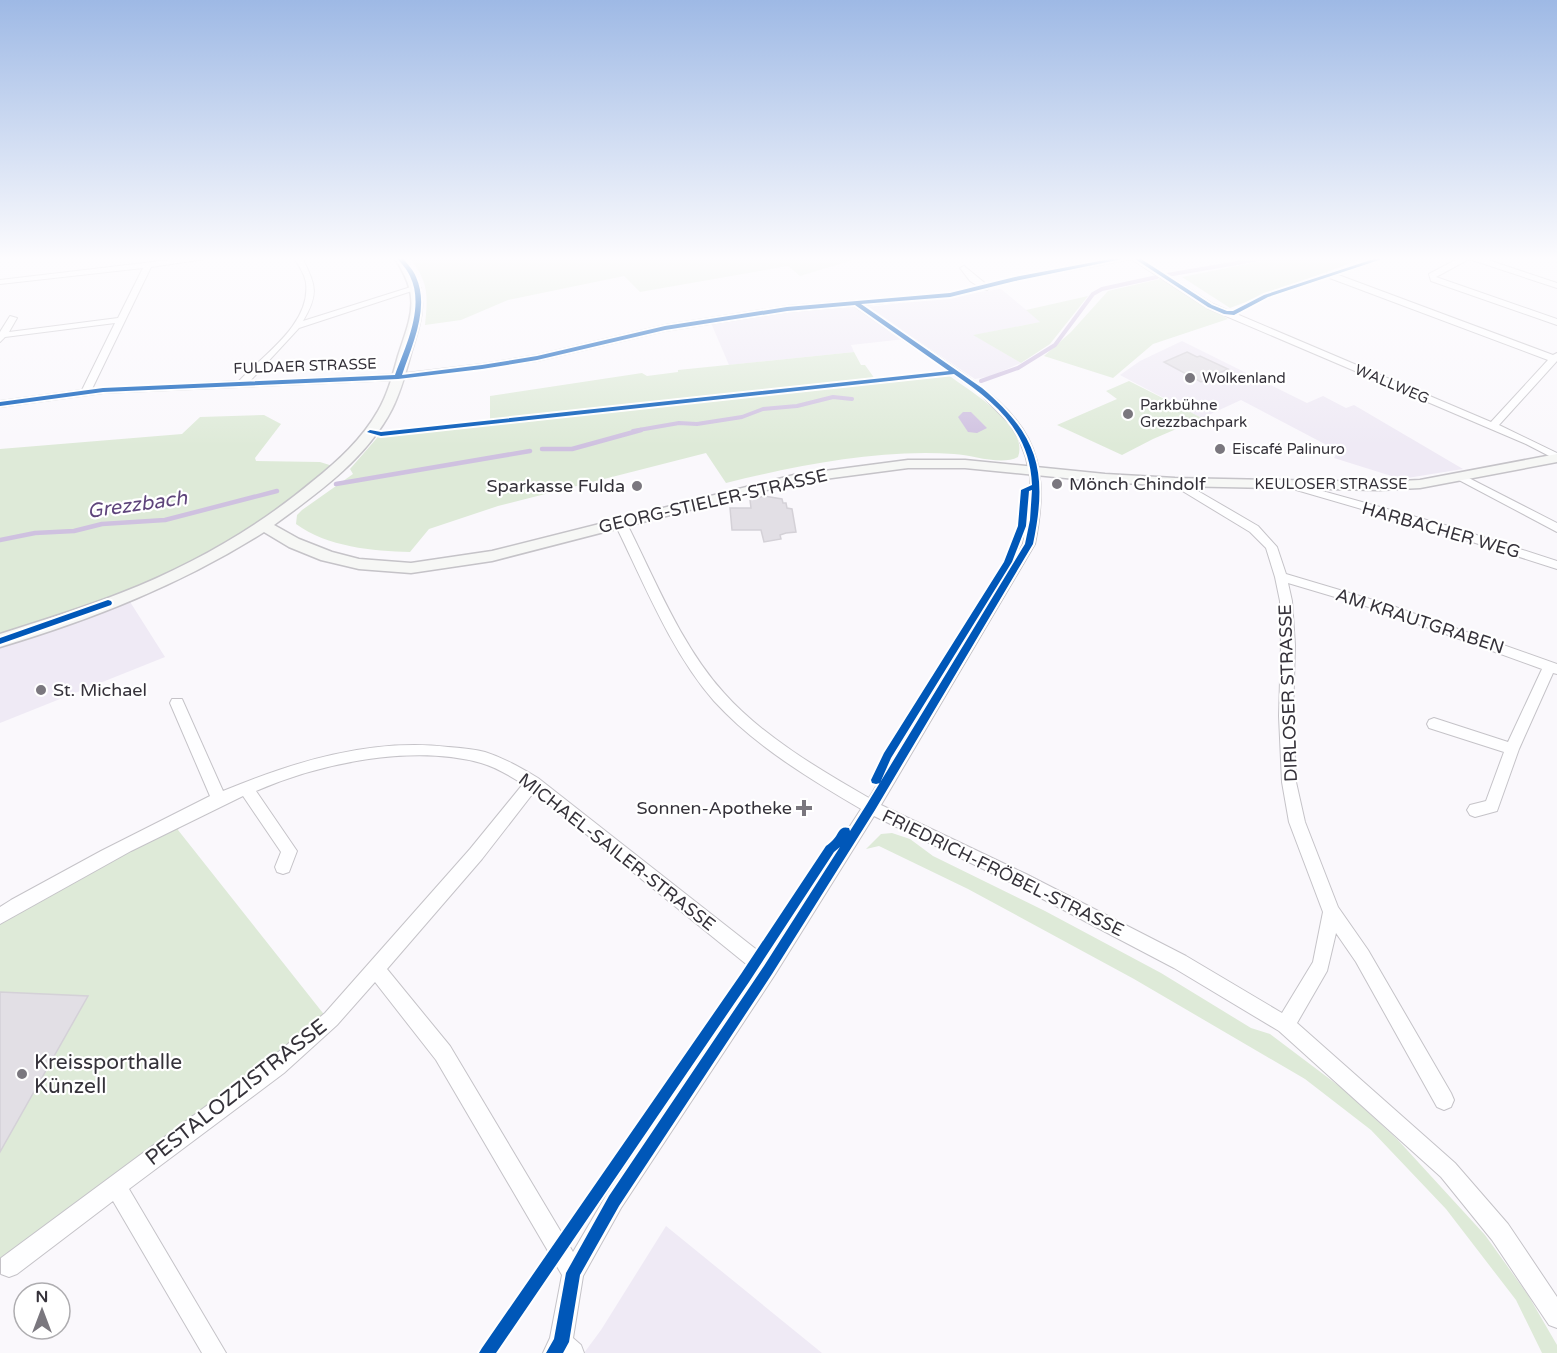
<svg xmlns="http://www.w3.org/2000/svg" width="1557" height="1353" font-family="'Varela Round',sans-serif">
	<rect width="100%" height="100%" fill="#faf8fc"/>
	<path fill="#efeaf5" d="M 1001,289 L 1041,322 L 974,335 L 1021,363 L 991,376 L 975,379 L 914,338 L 851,345 L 854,352 L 729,365 L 711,323 L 781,312 L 878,306 Z
		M 1182,341 L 1307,403 L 1323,396 L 1346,408 L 1354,405 L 1463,469 L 1401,479 L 1334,458 L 1338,451 L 1241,400 L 1202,418 L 1120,375 L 1140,361 Z
		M 127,597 L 165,657 L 0,723 L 0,641 Z
		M 666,1226 L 822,1353 L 584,1353 L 601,1330 Z"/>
	<path fill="#deead8" d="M 408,257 L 863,257 L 800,276 L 788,266 L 640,292 L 624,276 L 508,300 L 461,320 L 425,325 C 428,296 429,280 408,257 Z
		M 1282,257 L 1367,257 L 1230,308 L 1182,277 Z
		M 1160,279 L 1228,319 L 1153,344 L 1113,378 L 1044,356 L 1071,332 L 1108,291 Z
		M 1088,296 L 1050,344 L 1021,363 L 973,335 L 1040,322 L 1026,310 Z
		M 854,352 L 861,365 L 865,365 L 875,379 L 944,372 C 965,388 1030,425 1018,457 C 1001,466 973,455 954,454 C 878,449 800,465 726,483 L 706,453 L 498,506 L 429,529 L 410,552 C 373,551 327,547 296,524 L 297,515 L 302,510 L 353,474 L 350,469 L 383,431 L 490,421 L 490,396 L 642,373 L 647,376 L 678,372 L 678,370 Z
		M 1129,381 L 1202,418 L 1153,439 L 1122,455 L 1057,425 L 1117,399 L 1106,391 Z
		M 264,415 L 281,424 L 255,458 L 256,461 L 320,462 L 336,467 L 318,484 L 198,563 L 0,641 L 0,449 L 182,434 L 200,417 Z
		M 187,813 L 178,830 L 330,1022 L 68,1218 L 0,1273 L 0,920 Z
		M 892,833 L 910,839 L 933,856 L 1045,911 L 1161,973 L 1251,1028 L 1270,1034 L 1343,1089 L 1397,1139 L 1485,1235 L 1528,1295 L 1557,1345 L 1557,1353 L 1542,1353 L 1516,1300 L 1446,1209 L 1371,1130 L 1305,1079 L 1134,979 L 968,889 L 879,846 L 866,849 L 881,834 Z"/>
	<path fill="#cfc1e0" d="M 963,412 L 971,412 L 987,428 L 977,433 L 968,432 L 958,417 Z"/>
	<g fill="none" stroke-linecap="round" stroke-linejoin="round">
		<path stroke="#cfc1e0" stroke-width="4" d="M 1167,275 L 1272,257
			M 981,381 L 1018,368 L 1055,345 L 1093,294 L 1102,289 L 1157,277
			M 633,431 L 679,423 L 697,424 L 742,417 L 763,409 L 797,406 L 833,397 L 852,399"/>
		<path stroke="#cfc1e0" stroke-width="4.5" d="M 542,449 L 572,449 L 641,430
			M 336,484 L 530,451
			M 0,540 L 35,533 L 74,531 L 102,524 L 165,520 L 277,491"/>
	</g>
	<path fill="#e2dfe5" stroke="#d4d1d7" stroke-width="1.5" d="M 1187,352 L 1197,357 L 1200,356 L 1228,369 L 1201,382 L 1164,362 Z
		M 764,496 L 782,499 L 783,503 L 786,503 L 787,508 L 792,509 L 796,532 L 786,533 L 780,535 L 781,539 L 764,542 L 761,530 L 732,530 L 730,508 L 751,508 L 750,500 Z
		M 0,992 L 88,996 L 0,1152 Z"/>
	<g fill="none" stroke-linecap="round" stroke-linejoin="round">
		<g stroke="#c5c3c8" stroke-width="2">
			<path id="street" d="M 195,257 L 219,257 L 151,267 L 92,389 L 239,381 C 263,355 311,324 306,283 C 305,274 298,265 294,257 L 302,257 C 315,285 320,292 303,321 L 414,286 L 421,288 L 299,328 L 250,381 L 398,374 L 482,364 L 537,355 L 665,325 L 787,306 L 950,293 L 978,286 L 970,281 L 960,268 L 964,266 L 986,284 L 1117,257 L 1139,257 L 1213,304 L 1491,422 L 1548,360 L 1327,277 L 1327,273 L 1333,273 L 1553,355 L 1557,353 L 1557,361 L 1499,425 L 1557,453 L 1557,460 L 1526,444 L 1207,308 L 1131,259 L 1015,281 L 991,287 L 987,290 L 983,289 L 950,297 L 863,305 C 893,325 922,345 951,365 C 1026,416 1054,450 1035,544 L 881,805 L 1026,874 L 1186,956 L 1282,1013 L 1313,962 L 1323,912 L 1289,822 L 1282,782 L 1279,716 L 1281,645 L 1280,601 L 1275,577 L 1266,548 L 1250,532 L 1171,484 L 1171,480 L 1179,480 L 1258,526 L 1277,547 L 1286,574 L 1390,605 L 1557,664 L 1557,674 L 1553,673 L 1519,749 L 1497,811 L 1475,817 L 1470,815 L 1467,810 L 1470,805 L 1486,801 L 1504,752 L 1429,728 L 1427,724 L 1429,720 L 1434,718 L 1508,742 L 1542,669 L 1382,611 L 1288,583 L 1292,601 L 1295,645 L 1293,716 L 1296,782 L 1305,822 L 1338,907 L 1368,950 L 1451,1093 L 1454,1100 L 1451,1107 L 1444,1110 L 1437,1107 L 1356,962 L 1336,933 L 1327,971 L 1297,1023 L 1455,1163 L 1508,1224 L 1557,1297 L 1557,1328 L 1549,1325 L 1492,1240 L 1441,1177 L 1279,1031 L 1174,968 L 1014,884 L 874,816 L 774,976 L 621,1208 L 583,1276 L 573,1338 L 581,1345 L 584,1353 L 543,1353 L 550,1338 L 562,1275 L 436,1060 L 375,982 L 337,1025 L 284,1073 L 129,1189 L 226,1353 L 202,1353 L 113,1201 L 17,1274 L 9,1277 L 1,1274 L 1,1258 L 270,1059 L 325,1013 L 470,849 L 523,784 C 510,776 496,767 481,763 C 413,744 320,763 256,791 L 297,851 L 289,872 L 283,874 L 277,872 L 275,867 L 281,852 L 243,796 L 131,851 L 0,924 L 0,907 L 11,900 L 101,851 L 210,796 L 170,703 L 172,699 L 182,699 L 223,791 C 293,762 370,738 448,747 C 460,748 473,749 485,752 C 504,758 521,768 538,778 L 766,957 L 861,809 C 810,779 755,746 714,701 C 671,652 643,581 614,522 L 620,518 L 626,522 C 655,579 680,644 724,693 C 761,735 820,770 869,798 L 1023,544 L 1031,498 L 1030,477 L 1026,458 L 1019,439 L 1009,423 L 977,391 L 854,306 L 787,312 L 665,331 L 537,361 L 398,380 L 103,393 L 0,407 L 0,401 L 82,390 L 115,323 L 5,337 L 0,342 L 0,332 L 10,316 L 17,318 L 9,332 L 118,318 L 143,268 L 0,284 L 0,280 ZM 534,792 L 756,972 L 607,1194 L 573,1252 L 450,1046 L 387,969 L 482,859 Z
				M 1461,257 L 1479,257 L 1557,283 L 1557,288 L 1469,259 L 1436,277 L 1557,319 L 1557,325 L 1431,281 L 1429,274 Z
				M 1461,474 L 1557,523 L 1557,532 L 1457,479 L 1457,475 Z
				M 1290,482 L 1452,527 L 1557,561 L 1557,569 L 1444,533 L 1286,487 L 1286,483 Z"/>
		</g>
		<g stroke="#c5c3c8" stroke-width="3">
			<path id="secondary" d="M 394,257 L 404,257 C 429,294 424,312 411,353 C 406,372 401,391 392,409 C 367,458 318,493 274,525 L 299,539 L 332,552 L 359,559 L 411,563 L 492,551 L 794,475 L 908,460 L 965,460 L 1105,474 L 1175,478 L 1379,482 L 1420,480 L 1557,454 L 1557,462 L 1420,488 L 1379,490 L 1175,486 L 1105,482 L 965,468 L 908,468 L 794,483 L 492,561 L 411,573 L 359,569 L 321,560 L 289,547 L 264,532 C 182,584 93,619 0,647 L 0,634 C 40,621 81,609 121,593 C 190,566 257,528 313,481 C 338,461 362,439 378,411 C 388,394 393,374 398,356 C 412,313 421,298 394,257 Z"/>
		</g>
		<use href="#street" fill="#fefeff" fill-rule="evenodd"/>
		<use href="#secondary" fill="#f6f7f5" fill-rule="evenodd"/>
		<g stroke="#fff" stroke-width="4">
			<path id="cycleway" d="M 396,257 L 402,257 C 406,263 413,269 416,277 C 430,308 412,345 402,375 L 482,365 L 537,356 L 665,326 L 787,307 L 950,293 L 1015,277 L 1121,257 L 1138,257 L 1212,305 L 1227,311 L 1233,311 L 1264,295 L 1380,257 L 1388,257 L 1268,297 L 1234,315 L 1224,314 L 1208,307 L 1132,257 L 1015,281 L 950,297 L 861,304 L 982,388 C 1039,436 1048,472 1033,544 L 875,810 L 772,974 L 619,1206 L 580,1275 L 569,1342 L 563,1353 L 546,1353 L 554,1339 L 566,1273 L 609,1196 L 764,966 L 840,847 L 834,852 L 749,982 L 496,1353 L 479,1353 L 482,1348 L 741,974 L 826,846 C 829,844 831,842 833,840 C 839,834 839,825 849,828 L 850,831 L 867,804 L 1025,544 L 1030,520 L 1032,490 L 1029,491 L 1026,526 L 1012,562 L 891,758 L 880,783 L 876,784 L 872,783 L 871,780 L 884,753 L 1004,562 L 1018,526 L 1021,490 L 1032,485 C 1030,431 995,402 954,374 L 381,436 L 367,432 L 370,430 L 381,432 L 949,371 L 855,305 L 787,311 L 665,330 L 537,360 L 482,369 L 398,379 L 103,392 L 0,406 L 0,402 L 103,388 L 395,375 C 406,345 425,307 410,276 C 407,269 401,263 396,257 Z
				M 108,600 L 111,601 L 112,603 L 111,605 L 0,644 L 0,638 Z"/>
		</g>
		<use href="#cycleway" fill="#0057b8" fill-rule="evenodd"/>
	</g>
	<linearGradient id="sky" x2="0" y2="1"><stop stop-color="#9eb9e5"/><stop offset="0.58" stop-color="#fdfcfe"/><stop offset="1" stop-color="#fdfcfe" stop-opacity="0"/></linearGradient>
	<rect width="1557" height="446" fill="url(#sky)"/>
	<g fill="#7a777e" stroke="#fff" stroke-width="2">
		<circle cx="1190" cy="378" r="6"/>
		<circle cx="1128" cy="414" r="6"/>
		<circle cx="1220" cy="449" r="6"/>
		<circle cx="1057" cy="484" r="6"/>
		<circle cx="637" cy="486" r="6"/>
		<circle cx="41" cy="690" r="6"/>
		<path d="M801 799h6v6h6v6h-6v6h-6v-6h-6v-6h6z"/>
		<circle cx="22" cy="1074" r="6"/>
	</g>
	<g text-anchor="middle" stroke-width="4.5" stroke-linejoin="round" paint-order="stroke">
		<g font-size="15" fill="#35323a" stroke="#fff">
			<text transform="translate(305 366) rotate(-2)" y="5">FULDAER STRASSE</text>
			<text transform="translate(1392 384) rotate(23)" y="5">WALLWEG</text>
			<text x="1331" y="489">KEULOSER STRASSE</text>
		</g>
		<g font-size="15" fill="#35323a" stroke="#fff" text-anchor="start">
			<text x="1202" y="383">Wolkenland</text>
			<text x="1140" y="410">Parkbühne<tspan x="1140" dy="17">Grezzbachpark</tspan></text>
			<text x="1232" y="454">Eiscafé Palinuro</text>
		</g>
		<g font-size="18" fill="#35323a" stroke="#fff" text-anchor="start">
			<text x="1069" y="490">Mönch Chindolf</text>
			<text x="625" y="492" text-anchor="end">Sparkasse Fulda</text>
			<text x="53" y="696">St. Michael</text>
			<text x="792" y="814" text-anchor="end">Sonnen-Apotheke</text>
		</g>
		<g font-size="18" fill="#35323a" stroke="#fff">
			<text transform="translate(713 501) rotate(-13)" y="6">GEORG-STIELER-STRASSE</text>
			<text transform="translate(1441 530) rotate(16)" y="6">HARBACHER WEG</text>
			<text transform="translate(1420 621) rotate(18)" y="6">AM KRAUTGRABEN</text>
			<text transform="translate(1288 693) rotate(-92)" y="6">DIRLOSER STRASSE</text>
			<text transform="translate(617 852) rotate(38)" y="6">MICHAEL-SAILER-STRASSE</text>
			<text transform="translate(1003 873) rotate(26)" y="6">FRIEDRICH-FRÖBEL-STRASSE</text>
		</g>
		<g font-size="20" font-style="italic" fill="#5e447b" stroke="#fff">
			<text transform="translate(137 504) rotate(-8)" y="7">Grezzbach</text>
		</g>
		<g font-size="21" fill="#35323a" stroke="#fff" text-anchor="start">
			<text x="34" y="1069">Kreissporthalle<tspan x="34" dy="24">Künzell</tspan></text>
		</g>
		<g font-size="21" fill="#35323a" stroke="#fff">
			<text transform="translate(236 1092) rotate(-38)" y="7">PESTALOZZISTRASSE</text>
		</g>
	</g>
	<g transform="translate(42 1311)"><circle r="28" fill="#ffffff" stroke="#aeadb0" stroke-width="1.5"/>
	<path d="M0-4.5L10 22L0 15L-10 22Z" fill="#7a777e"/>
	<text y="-9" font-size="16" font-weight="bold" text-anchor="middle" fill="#35323a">N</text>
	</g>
</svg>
